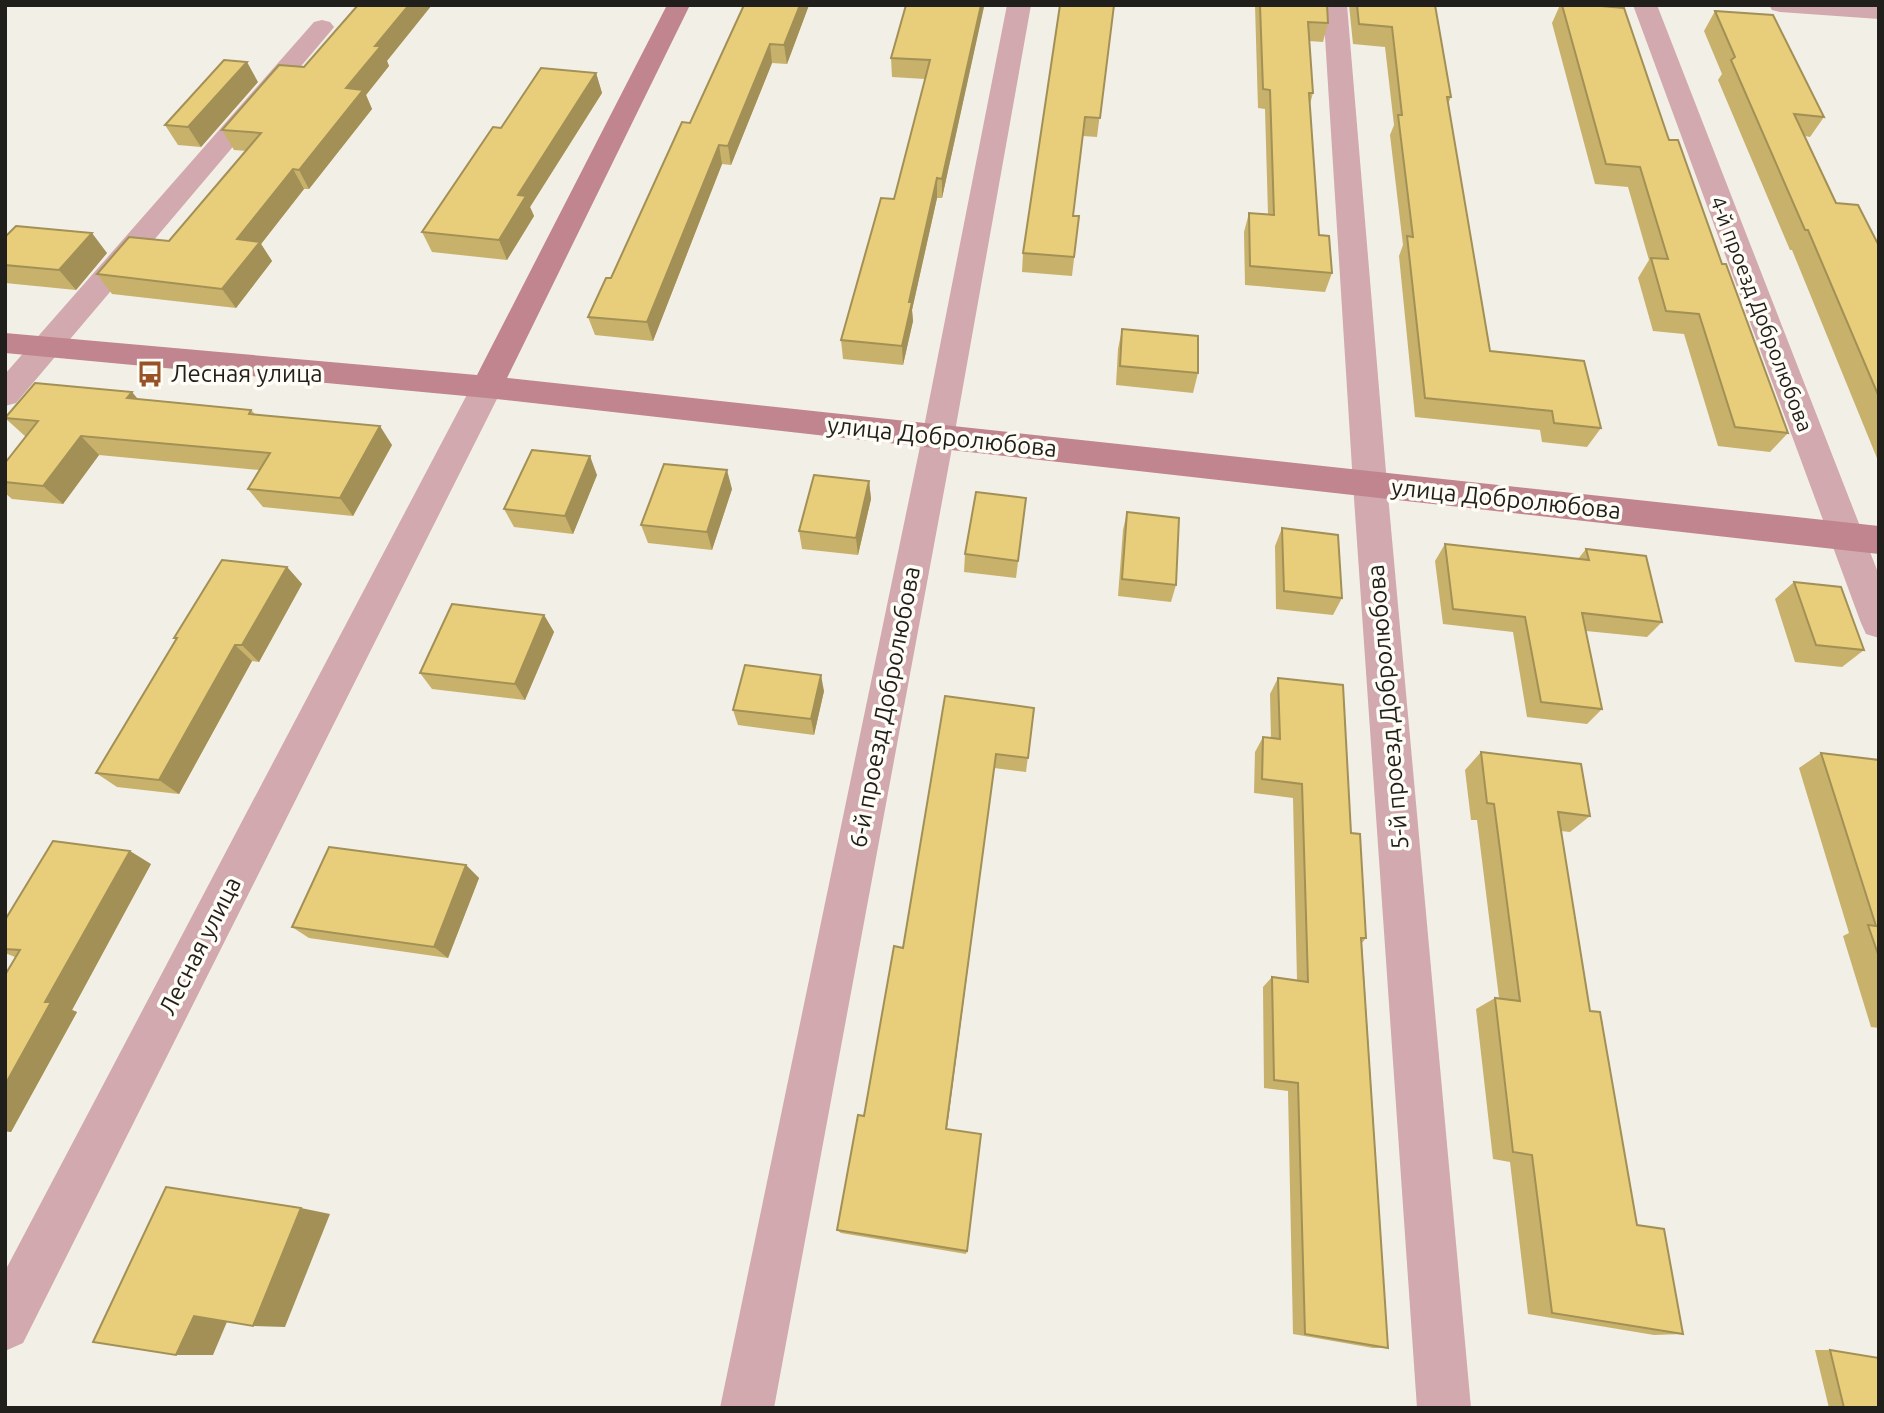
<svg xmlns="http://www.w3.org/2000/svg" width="1884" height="1413" font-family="Ubuntu,sans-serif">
	<rect width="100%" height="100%" fill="#f2efe6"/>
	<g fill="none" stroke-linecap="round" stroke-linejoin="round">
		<path fill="#d1a9ae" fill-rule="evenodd" d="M 1007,5 L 1031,5 L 954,437 L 774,1408 L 720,1408 L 922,437 Z
			M 1323,5 L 1347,5 L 1387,484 L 1471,1408 L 1417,1408 L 1353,484 Z
			M 1633,5 L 1657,5 L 1879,575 L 1879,638 L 1866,634 L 1861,623 Z
			M 1769,5 L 1879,5 L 1879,19 L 1780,12 L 1772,10 Z
			M 322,20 L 330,22 L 334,27 L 330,32 L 16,403 L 5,406 L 5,374 L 314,22 Z
			M 487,376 L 498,379 L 503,387 L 23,1343 L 5,1351 L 5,1271 L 471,387 L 476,379 Z"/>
		<path fill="#c0858e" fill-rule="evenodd" d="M 667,5 L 690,5 L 507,378 L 1879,526 L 1879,554 L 487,398 L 5,353 L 5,333 L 477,375 Z"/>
	</g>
	<path fill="#c8b16a" d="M 744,5 L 809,5 L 787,64 L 772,63 L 731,165 L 722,164 L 653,341 L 595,335 L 588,317 L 611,278 L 690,123 Z
		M 906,5 L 984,5 L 942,198 L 937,198 L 912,310 L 913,321 L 903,365 L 843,359 L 841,340 L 894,199 L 925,79 L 892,77 L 891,58 Z
		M 1114,5 L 1097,137 L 1083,136 L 1073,216 L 1079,216 L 1072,276 L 1022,272 L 1023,253 Z
		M 1255,5 L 1327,5 L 1328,23 L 1323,42 L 1309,41 L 1313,93 L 1310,104 L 1319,235 L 1332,273 L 1325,292 L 1245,285 L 1244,232 L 1249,213 L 1268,214 L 1265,109 L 1258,108 Z
		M 1349,5 L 1435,5 L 1451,97 L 1448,104 L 1490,351 L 1601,428 L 1587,447 L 1542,442 L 1540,430 L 1415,417 L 1399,256 L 1403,245 L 1390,135 L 1394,125 L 1385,47 L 1353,44 Z
		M 1560,5 L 1590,5 L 1669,140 L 1722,264 L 1788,433 L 1770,452 L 1718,446 L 1684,334 L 1653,331 L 1638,278 L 1649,260 L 1628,187 L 1595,184 L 1552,23 Z
		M 1715,11 L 1824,117 L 1810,137 L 1805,136 L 1836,203 L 1879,246 L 1879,463 L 1792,250 L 1790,250 L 1718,80 L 1722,74 L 1704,31 Z
		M 387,61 L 389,66 L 366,95 L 372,109 L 309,189 L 304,189 L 261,244 L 272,261 L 236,308 L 112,294 L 97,274 L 169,241 L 247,151 L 234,150 L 222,130 L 304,67 Z
		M 596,73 L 602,93 L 530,207 L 534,216 L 507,260 L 432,252 L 422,232 L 501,128 Z
		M 258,82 L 201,147 L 178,145 L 165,125 Z
		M 5,237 L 107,253 L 76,290 L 5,283 Z
		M 1122,329 L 1198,373 L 1193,393 L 1116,385 L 1118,349 Z
		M 138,399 L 251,410 L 255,414 L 392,445 L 353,516 L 263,507 L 248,489 L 260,470 L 99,455 L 63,504 L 12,499 L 5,493 L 5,463 L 26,437 L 5,418 Z
		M 597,475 L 573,534 L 514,527 L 504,509 Z
		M 869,481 L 871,499 L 858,555 L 802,549 L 799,531 Z
		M 732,489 L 712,550 L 648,543 L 641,525 Z
		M 1026,498 L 1016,578 L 964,572 L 965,554 Z
		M 1127,512 L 1176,585 L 1171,602 L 1118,596 L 1123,530 Z
		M 1282,528 L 1342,598 L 1333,615 L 1276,609 L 1275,546 Z
		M 1445,544 L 1578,559 L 1586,549 L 1662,622 L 1647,637 L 1586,631 L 1602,709 L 1587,724 L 1527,717 L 1513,632 L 1443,624 L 1435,561 Z
		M 287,567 L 302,584 L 259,662 L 252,661 L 179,794 L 117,787 L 96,773 L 176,639 L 174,638 Z
		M 1794,582 L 1864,650 L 1842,667 L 1795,662 L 1775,599 Z
		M 544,615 L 554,632 L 525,700 L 432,689 L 420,673 Z
		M 1278,678 L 1351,833 L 1366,938 L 1362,943 L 1388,1348 L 1373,1348 L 1293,1334 L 1288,1091 L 1264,1088 L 1263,987 L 1272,977 L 1297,981 L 1293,798 L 1254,793 L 1255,752 L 1263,737 L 1271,738 L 1270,694 Z
		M 824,691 L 814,735 L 738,725 L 733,710 Z
		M 945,696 L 1034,708 L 1026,772 L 994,768 L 947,1129 L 967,1251 L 966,1254 L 841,1233 L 837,1230 L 903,948 Z
		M 1481,752 L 1590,816 L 1570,832 L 1561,831 L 1590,1011 L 1637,1225 L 1683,1334 L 1654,1335 L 1528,1314 L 1510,1162 L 1493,1159 L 1476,1009 L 1495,998 L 1499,998 L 1477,820 L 1471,820 L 1465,770 Z
		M 1821,753 L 1879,760 L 1879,1028 L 1871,1027 L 1843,936 L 1849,933 L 1799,768 Z
		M 151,864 L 72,1010 L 77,1012 L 11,1132 L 5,1131 L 5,975 L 15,957 L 5,953 L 5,920 Z
		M 466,865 L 479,878 L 448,958 L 309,938 L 292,927 Z
		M 1815,1350 L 1830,1350 L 1879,1408 L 1829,1408 Z"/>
	<path fill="#a29056" d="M 409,5 L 432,5 L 387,61 L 389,66 L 366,95 L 372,109 L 309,189 L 299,170 L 346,88 L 375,46 Z
		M 800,5 L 809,5 L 787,64 L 784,45 Z
		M 981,5 L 984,5 L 984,7 L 942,198 L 942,179 Z
		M 770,44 L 772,63 L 731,165 L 728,146 Z
		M 247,62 L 258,82 L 201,147 L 188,127 Z
		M 596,73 L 602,93 L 530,207 L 534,216 L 507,260 L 499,240 L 518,195 Z
		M 719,145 L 722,164 L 653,341 L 647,322 Z
		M 293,169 L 304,189 L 261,244 L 272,261 L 236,308 L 222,289 L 237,239 Z
		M 937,178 L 937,198 L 912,310 L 913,321 L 903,365 L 902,346 L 909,302 Z
		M 92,233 L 107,253 L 76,290 L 59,270 Z
		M 132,392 L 148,411 L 127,398 Z
		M 380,426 L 392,445 L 353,516 L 340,498 Z
		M 81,436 L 99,455 L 63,504 L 43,486 Z
		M 590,456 L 597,475 L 573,534 L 565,516 Z
		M 727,470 L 732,489 L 712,550 L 707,532 Z
		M 869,481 L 871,499 L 858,555 L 856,538 Z
		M 287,567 L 302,584 L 259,662 L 242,645 Z
		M 544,615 L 554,632 L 525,700 L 515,684 Z
		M 235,645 L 252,661 L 179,794 L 159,780 Z
		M 821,675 L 824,691 L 814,735 L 811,719 Z
		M 996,754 L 994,768 L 946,1135 L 946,1129 Z
		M 130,851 L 151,864 L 72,1010 L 77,1012 L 11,1132 L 5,1131 L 5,1085 L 45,1002 Z
		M 466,865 L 479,878 L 448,958 L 434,947 Z
		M 301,1208 L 330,1214 L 285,1327 L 253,1326 Z
		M 194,1316 L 229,1317 L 213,1355 L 176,1355 Z"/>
	<path fill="#e8ce7b" stroke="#a29056" stroke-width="2" d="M 358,5 L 409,5 L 375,46 L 381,46 L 346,88 L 363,90 L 299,170 L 293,169 L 237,239 L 260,242 L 222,289 L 97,274 L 129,237 L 169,241 L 261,133 L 222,130 L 279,65 L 304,67 Z
		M 744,5 L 800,5 L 784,45 L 770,44 L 728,146 L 719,145 L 647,322 L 588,317 L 606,278 L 611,278 L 682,122 L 690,123 Z
		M 906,5 L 981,5 L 942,179 L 937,178 L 909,302 L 912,302 L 902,346 L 841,340 L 881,198 L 894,199 L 930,60 L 891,58 Z
		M 1060,5 L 1114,5 L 1100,118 L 1085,117 L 1073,216 L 1079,216 L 1074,257 L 1023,253 Z
		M 1260,5 L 1327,5 L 1328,23 L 1308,22 L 1313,93 L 1309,93 L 1319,235 L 1329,236 L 1332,273 L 1250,266 L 1249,213 L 1274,215 L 1270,90 L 1263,89 Z
		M 1357,5 L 1435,5 L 1451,97 L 1447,97 L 1490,351 L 1584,361 L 1601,428 L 1554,423 L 1552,411 L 1425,398 L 1407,236 L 1413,237 L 1398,115 L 1402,115 L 1392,27 L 1359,24 Z
		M 1562,5 L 1590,5 L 1624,8 L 1669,140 L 1678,140 L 1722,264 L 1726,264 L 1788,433 L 1735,427 L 1699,314 L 1666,311 L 1651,258 L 1668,259 L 1640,167 L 1606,164 Z
		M 1715,11 L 1773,15 L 1824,117 L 1794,114 L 1836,203 L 1858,205 L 1879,246 L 1879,397 L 1808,230 L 1805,230 L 1731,60 L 1735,57 Z
		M 224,60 L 247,62 L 188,127 L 165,125 Z
		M 541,68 L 596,73 L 518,195 L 526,196 L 499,240 L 422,232 L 493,127 L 501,128 Z
		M 16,226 L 92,233 L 59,270 L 5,265 L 5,237 Z
		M 1122,329 L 1198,336 L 1198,373 L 1120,366 Z
		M 35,383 L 132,392 L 127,398 L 251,410 L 249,414 L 380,426 L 340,498 L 248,489 L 270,453 L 81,436 L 43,486 L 5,482 L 5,463 L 38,421 L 5,418 Z
		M 532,450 L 590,456 L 565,516 L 504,509 Z
		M 664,464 L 727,470 L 707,532 L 641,525 Z
		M 814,475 L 869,481 L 856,538 L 799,531 Z
		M 976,492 L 1026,498 L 1018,561 L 965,554 Z
		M 1127,512 L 1179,518 L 1176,585 L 1122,579 Z
		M 1282,528 L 1338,535 L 1342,598 L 1284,591 Z
		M 1445,544 L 1589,560 L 1586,549 L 1646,556 L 1662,622 L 1582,613 L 1602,709 L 1541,702 L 1525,617 L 1453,609 Z
		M 222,560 L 287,567 L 242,645 L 235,645 L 159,780 L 96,773 L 177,638 L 174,638 Z
		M 1794,582 L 1841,587 L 1864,650 L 1816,645 Z
		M 452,604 L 544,615 L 515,684 L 420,673 Z
		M 745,665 L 821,675 L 811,719 L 733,710 Z
		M 1278,678 L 1343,685 L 1351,833 L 1360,834 L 1366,938 L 1361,938 L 1388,1348 L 1305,1334 L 1298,1083 L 1274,1080 L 1272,977 L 1308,982 L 1302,784 L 1262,779 L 1263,737 L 1280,739 Z
		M 945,696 L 1034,708 L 1028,758 L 996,754 L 946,1129 L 981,1134 L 967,1251 L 837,1230 L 858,1115 L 864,1116 L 894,946 L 903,948 Z
		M 1481,752 L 1581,764 L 1590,816 L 1558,812 L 1590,1011 L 1600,1012 L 1637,1225 L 1664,1229 L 1683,1334 L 1552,1313 L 1532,1155 L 1513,1152 L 1495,998 L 1520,1001 L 1494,804 L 1487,803 Z
		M 1821,753 L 1879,760 L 1879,957 L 1868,925 L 1876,926 Z
		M 53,841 L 130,851 L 45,1002 L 51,1002 L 5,1085 L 5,975 L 20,950 L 5,949 L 5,920 Z
		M 329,847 L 466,865 L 434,947 L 292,927 Z
		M 166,1187 L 301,1208 L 253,1326 L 194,1316 L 176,1355 L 93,1342 Z
		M 1830,1350 L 1879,1358 L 1879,1408 L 1844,1408 Z"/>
	<defs>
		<g id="bus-bare" transform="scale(2.1)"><path d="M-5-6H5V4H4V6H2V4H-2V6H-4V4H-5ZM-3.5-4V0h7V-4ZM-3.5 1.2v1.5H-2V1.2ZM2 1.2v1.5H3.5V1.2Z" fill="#975227" stroke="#fffdf5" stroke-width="2.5" paint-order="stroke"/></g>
	</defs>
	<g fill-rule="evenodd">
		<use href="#bus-bare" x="150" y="374"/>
	</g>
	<g text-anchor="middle" stroke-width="7" stroke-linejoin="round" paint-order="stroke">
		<g font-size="21" fill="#201f1c" stroke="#fffdf5">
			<text transform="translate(1761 314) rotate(69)" y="7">4-й проезд Добролюбова</text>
		</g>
		<g font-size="24" fill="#201f1c" stroke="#fffdf5" text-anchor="start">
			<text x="171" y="382">Лесная улица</text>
		</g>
		<g font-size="24" fill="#201f1c" stroke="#fffdf5">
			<text transform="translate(942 437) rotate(6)" y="8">улица Добролюбова</text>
			<text transform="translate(1506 499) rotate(6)" y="8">улица Добролюбова</text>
			<text transform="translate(885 707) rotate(-79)" y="8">6-й проезд Добролюбова</text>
			<text transform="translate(1388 707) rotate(-95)" y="8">5-й проезд Добролюбова</text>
			<text transform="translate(200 946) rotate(-63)" y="8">Лесная улица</text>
		</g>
	</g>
	<rect width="1884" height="1413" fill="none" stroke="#201f1c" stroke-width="14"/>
</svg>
